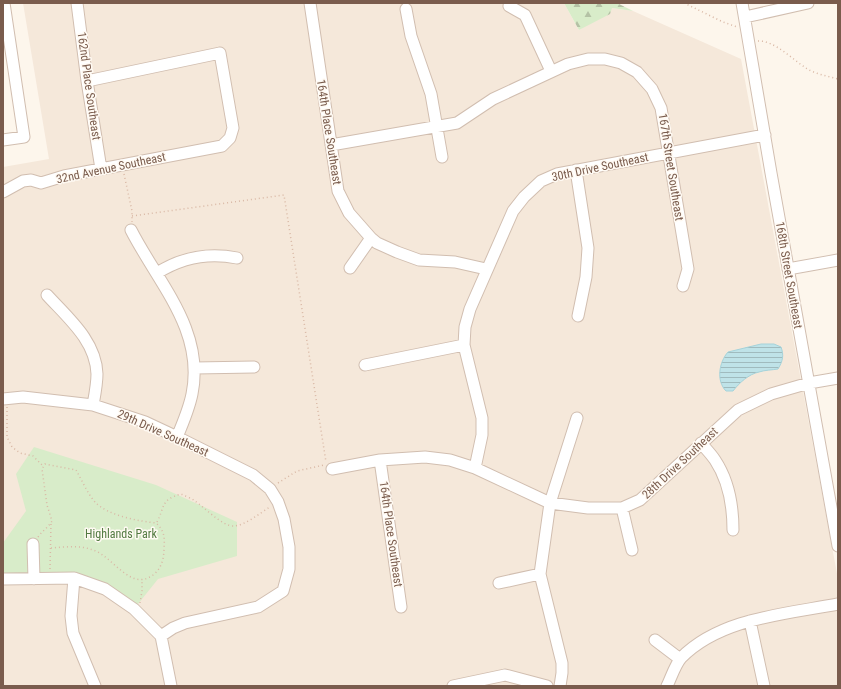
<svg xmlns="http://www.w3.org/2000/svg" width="841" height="689" font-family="'Roboto Condensed',sans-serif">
	<defs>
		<pattern id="forest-firs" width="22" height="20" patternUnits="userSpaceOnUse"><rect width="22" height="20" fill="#d8ecc9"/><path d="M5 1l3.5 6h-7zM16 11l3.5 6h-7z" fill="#b4c2a5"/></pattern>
		<pattern id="water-rules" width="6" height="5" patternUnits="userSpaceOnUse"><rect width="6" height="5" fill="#bfe3e8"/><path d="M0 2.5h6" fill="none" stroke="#a0bbbe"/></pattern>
	</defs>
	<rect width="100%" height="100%" fill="#fdf6ec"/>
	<path fill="#f5e8da" d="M 23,3 L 564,3 L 579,30 L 612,8 L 633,11 L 741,59 L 838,579 L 838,686 L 3,686 L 3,167 L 49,159 Z"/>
	<path fill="url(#forest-firs)" d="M 564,3 L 617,3 L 633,11 L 612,8 L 610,14 L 579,30 Z"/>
	<path fill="#d8ecc9" d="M 34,447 L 156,485 L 237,522 L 237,556 L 158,579 L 134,609 L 74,578 L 3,579 L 3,543 L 26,511 L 16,474 Z"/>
	<path fill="url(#water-rules)" stroke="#a5d3da" d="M 761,344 L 774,344 L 781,347 C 784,355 783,361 778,369 C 772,370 765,370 759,372 C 749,374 739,383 733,391 L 726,391 C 716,381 719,362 728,352 Z"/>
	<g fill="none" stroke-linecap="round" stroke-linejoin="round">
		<g stroke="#d1beb0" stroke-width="13">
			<path id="minor" d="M 77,3 L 87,81 L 101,169
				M 310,3 L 338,191 L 349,213 L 371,238 L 350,268
				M 742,3 L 771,173 L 838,546
				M 509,6 L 525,15 L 551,71
				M 406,9 L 411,36 L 431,94 L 442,157
				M 745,17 L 808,3
				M 3,140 L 24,137 L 4,3
				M 331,145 L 457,123 L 493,99 L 568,64 L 588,59 L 605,59 L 621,63 L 637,72 L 652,89 L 661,108 L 688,269 L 683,286
				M 576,170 L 588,248 L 586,277 L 578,316
				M 3,192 L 23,181 L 31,180 L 41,183 L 64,176 L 222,146 L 230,138 L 233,128 L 220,53 L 87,81
				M 131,230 C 158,283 205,330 192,394 C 189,409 183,423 177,437
				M 371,238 L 377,243 L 397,252 L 419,260 L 455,262 L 486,269
				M 788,269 L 838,260
				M 157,273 C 181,258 208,252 237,258
				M 47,295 C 68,318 96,341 97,374 C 97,384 95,394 93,405
				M 365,365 L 464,345
				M 195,368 L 254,367
				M 3,399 L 23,397 L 93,405 L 145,422 L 177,437 L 253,475 L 270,489 L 278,502 L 284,519 L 289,547 L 289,569 L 283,591 L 258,607 L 185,623 L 173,628 L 161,636
				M 701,443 C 706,449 711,454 715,460 C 729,481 733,506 733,530
				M 380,460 L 401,607
				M 475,468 L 482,435 L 482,418 L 464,345 L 465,327 L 470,309 L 513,211 L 524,197 L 541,181 L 557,174 L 765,135
				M 332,469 L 380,460 L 425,457 L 450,460 L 475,468 L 550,503 L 588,508 L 622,508 L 640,500 L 738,410 L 771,394 L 809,383 L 838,378
				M 622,508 L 632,550
				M 33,544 L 34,579
				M 74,578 L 71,616 L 73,633 L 95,686
				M 3,579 L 74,578 L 105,589 L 134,609 L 161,636 L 171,686
				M 499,583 L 540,574
				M 750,621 L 764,686
				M 655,640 L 680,659
				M 453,686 L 505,675 L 547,686
				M 560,686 L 562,673 L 562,663 L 540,574 L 550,503 L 577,418
				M 667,686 C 671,678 675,665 681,658 C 720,618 786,614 838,604"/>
		</g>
		<path stroke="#d9b8a5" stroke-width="1.5" stroke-dasharray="1 3" stroke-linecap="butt" d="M 684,3 L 723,22 L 737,27
			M 758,41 C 774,40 793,60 806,68 C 815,74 827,76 838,79
			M 124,174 L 132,211 L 132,222
			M 132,216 L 284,195 L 326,462
			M 7,407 L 7,437 L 12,447 L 20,453 L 33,456 L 44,467
			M 278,483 L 297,471 L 324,465
			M 157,522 C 165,507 160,500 181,494 C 185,496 191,498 195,501 C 204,507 223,527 234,526 C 246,525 260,513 270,507
			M 38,537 C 42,531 48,528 52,521 L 47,505 L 42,469 L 45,464 L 76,470 C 82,480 87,493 95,502 C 108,516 139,521 156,523 C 164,530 165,537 164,548 C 164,558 162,568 153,575 C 130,592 113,556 93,550 C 80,545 65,547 51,548
			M 50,569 L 51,523
			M 140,603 L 142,591 L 142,579"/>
		<use href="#minor" stroke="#fff" stroke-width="11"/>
	</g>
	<g text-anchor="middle" stroke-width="3" stroke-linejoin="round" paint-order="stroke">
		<g font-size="12" fill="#7a5c4d" stroke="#fffaf3">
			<text transform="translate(89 86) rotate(82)" y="4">162nd Place Southeast</text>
			<text transform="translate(329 132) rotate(81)" y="4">164th Place Southeast</text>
			<text transform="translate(600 167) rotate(-12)" y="4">30th Drive Southeast</text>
			<text transform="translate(671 167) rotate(81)" y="4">167th Street Southeast</text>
			<text transform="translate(111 168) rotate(-12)" y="4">32nd Avenue Southeast</text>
			<text transform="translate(789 275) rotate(80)" y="4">168th Street Southeast</text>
			<text transform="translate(163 433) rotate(24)" y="4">29th Drive Southeast</text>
			<text transform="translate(680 463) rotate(-43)" y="4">28th Drive Southeast</text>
			<text transform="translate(391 534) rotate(82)" y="4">164th Place Southeast</text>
		</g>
		<g font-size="12" fill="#537a41" stroke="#fffaf3">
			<text x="121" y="538">Highlands Park</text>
		</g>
	</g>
	<rect width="841" height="689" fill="none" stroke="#7a5c4d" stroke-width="8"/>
</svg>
